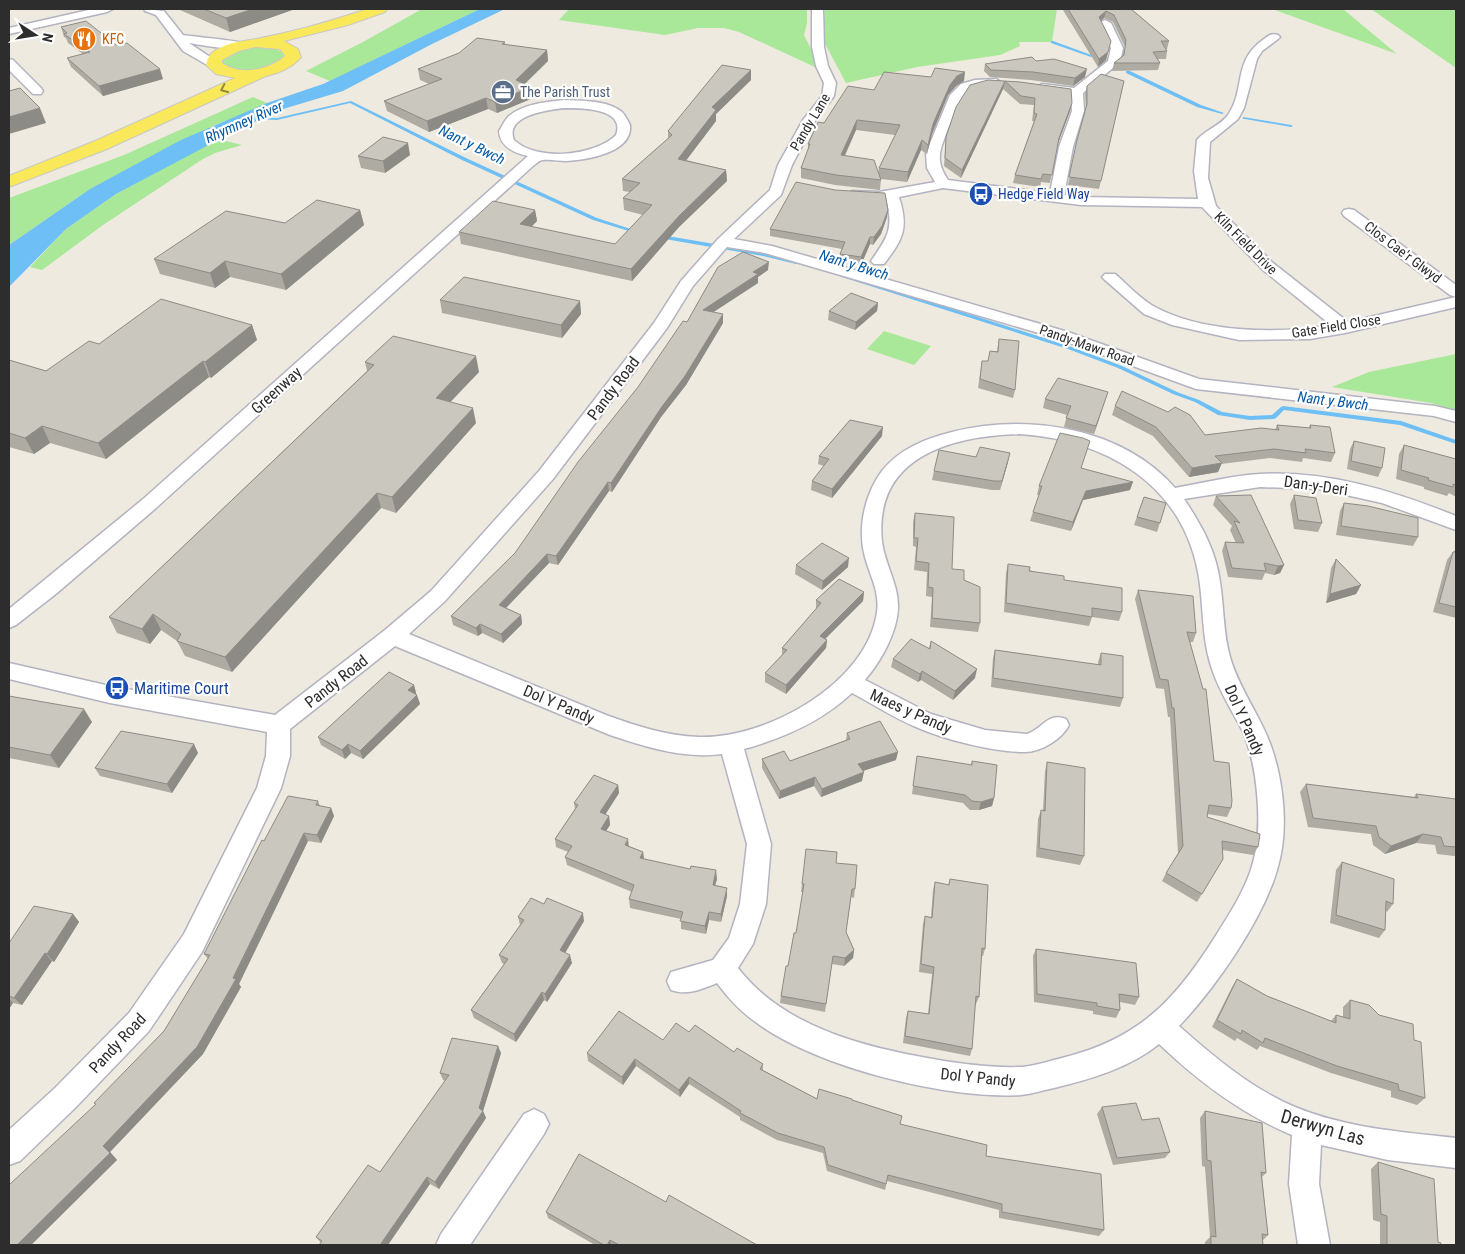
<svg xmlns="http://www.w3.org/2000/svg" width="1465" height="1254" font-family="'Roboto Condensed',sans-serif">
	<rect width="100%" height="100%" fill="#efeadf"/>
	<path fill="#a9e799" d="M 422,9 L 480,9 L 330,81 L 306,71 L 363,42 Z
		M 569,9 L 807,9 L 807,23 L 804,35 L 814,55 L 817,68 L 739,32 L 724,28 L 698,28 L 665,35 L 559,20 Z
		M 825,9 L 1057,9 L 1052,42 L 1019,42 L 1020,46 L 1000,55 L 917,67 L 846,83 L 823,40 Z
		M 1272,9 L 1343,9 L 1397,54 Z
		M 1371,9 L 1456,9 L 1456,68 Z
		M 257,46 L 275,48 L 283,53 L 283,57 C 271,72 238,75 223,64 L 222,60 C 229,49 245,49 257,46 Z
		M 253,97 L 267,103 L 245,114 L 215,125 L 90,189 L 9,245 L 9,198 L 124,155 Z
		M 218,139 L 242,145 L 215,153 L 203,159 L 103,225 L 42,270 L 30,267 L 66,229 L 116,194 Z
		M 884,331 L 931,346 L 914,365 L 867,349 Z
		M 1456,354 L 1456,411 L 1431,403 L 1332,387 L 1369,372 Z"/>
	<path fill="#6dbff5" d="M 480,9 L 505,9 L 432,44 L 343,91 L 283,109 L 235,131 L 116,194 L 66,229 L 9,287 L 9,245 L 90,189 L 181,140 L 267,103 L 323,84 Z"/>
	<g fill="none" stroke-linecap="round" stroke-linejoin="round">
		<path fill="#6dbff5" fill-rule="evenodd" d="M 1051,41 L 1053,41 L 1094,56 L 1091,57 L 1051,43 Z
			M 1126,71 L 1130,71 L 1201,105 L 1224,113 L 1222,114 L 1197,107 L 1126,73 Z
			M 351,101 L 466,158 L 597,218 L 640,232 L 635,233 L 593,220 L 462,160 L 350,103 L 277,120 L 252,119 L 250,118 L 252,117 L 277,118 Z
			M 1243,117 L 1291,125 L 1293,126 L 1291,127 L 1245,119 L 1243,119 Z
			M 661,235 L 763,252 L 799,262 L 796,264 L 763,256 L 659,238 L 658,237 Z
			M 841,273 L 1072,347 L 1122,366 L 1177,392 L 1199,400 L 1222,412 L 1250,416 L 1272,415 L 1281,407 L 1283,406 L 1401,421 L 1456,440 L 1456,444 L 1400,425 L 1284,410 L 1276,418 L 1274,419 L 1250,420 L 1218,415 L 1195,402 L 1173,394 L 1118,368 L 1068,349 L 839,276 L 838,275 Z"/>
		<g stroke="#b3b3c1" stroke-width="3">
			<path id="minor" d="M 93,9 L 113,9 L 107,12 L 9,34 L 9,28 Z
				M 144,9 L 164,11 L 183,35 C 194,37 246,41 250,45 C 241,53 201,45 189,43 L 219,63 L 217,66 L 209,66 L 183,51 L 156,15 L 145,11 Z
				M 812,9 L 823,9 L 824,47 L 828,66 L 836,83 L 834,96 L 815,121 L 792,165 L 781,195 L 734,239 L 772,246 L 1068,332 L 1199,379 L 1435,406 L 1456,411 L 1456,422 L 1434,416 L 1196,389 L 1056,338 L 765,253 L 727,247 L 693,286 L 667,328 L 553,479 L 445,601 L 409,634 L 606,715 C 636,726 667,736 699,737 C 766,739 867,684 877,612 C 880,592 870,576 865,557 C 858,532 863,503 876,480 C 892,452 923,439 952,432 C 1027,413 1122,427 1175,488 C 1203,483 1230,476 1259,474 C 1327,470 1394,491 1456,516 L 1456,530 L 1382,503 L 1319,489 L 1260,487 L 1184,499 C 1201,524 1216,551 1220,582 C 1224,607 1223,632 1230,657 C 1239,689 1260,715 1271,746 C 1284,783 1289,832 1277,870 C 1263,919 1215,989 1179,1026 C 1214,1057 1252,1089 1295,1107 C 1345,1128 1403,1132 1456,1138 L 1456,1168 L 1388,1160 L 1321,1145 L 1319,1184 L 1330,1245 L 1298,1245 L 1289,1184 L 1292,1135 C 1241,1114 1198,1081 1159,1044 C 1129,1068 1091,1079 1054,1088 C 1043,1090 1032,1094 1021,1095 C 948,1100 816,1067 757,1023 C 741,1012 729,999 717,983 C 702,989 687,996 671,990 L 667,981 L 671,972 L 713,960 L 729,938 L 740,904 L 747,844 L 722,754 C 683,759 646,747 610,735 L 395,646 L 290,729 L 290,756 L 281,788 L 202,952 L 149,1031 L 75,1108 L 20,1161 L 9,1165 L 9,1130 L 55,1088 L 129,1013 L 184,934 L 257,788 L 266,756 L 267,732 L 110,703 L 9,679 L 9,663 L 110,686 L 275,715 L 385,630 L 431,591 L 539,471 L 654,323 L 681,281 L 718,239 L 770,190 L 778,165 L 803,120 L 822,96 L 824,83 L 816,66 L 812,47 ZM 1020,434 C 1105,440 1181,483 1198,572 C 1204,603 1201,635 1211,666 C 1218,689 1231,709 1242,730 C 1251,750 1255,771 1257,793 C 1263,858 1249,884 1215,937 C 1174,1002 1138,1039 1062,1058 C 1049,1061 1035,1066 1021,1067 C 992,1068 961,1064 933,1059 C 864,1047 783,1027 738,968 L 753,944 L 766,904 L 771,844 L 744,749 C 784,738 821,722 852,693 C 873,704 894,718 916,727 C 946,740 993,752 1025,752 C 1041,752 1062,739 1069,725 L 1066,719 C 1047,712 1043,729 1027,734 L 985,730 L 931,714 L 865,680 C 881,661 897,633 898,608 C 899,585 885,565 882,542 C 873,456 952,436 1020,434 Z
				M 1105,20 L 1111,23 L 1123,48 L 1120,62 L 1083,93 L 1084,111 L 1073,147 L 1064,195 L 1081,197 L 1198,199 L 1194,171 L 1197,140 C 1205,130 1220,126 1228,115 C 1246,89 1232,61 1264,39 C 1269,35 1272,33 1278,35 L 1280,37 L 1278,39 L 1262,51 L 1257,59 L 1244,108 L 1238,119 L 1210,142 L 1208,178 L 1216,206 L 1273,263 L 1348,322 L 1456,297 L 1456,307 L 1345,333 L 1310,339 L 1239,340 L 1172,325 L 1144,314 L 1105,280 L 1102,277 L 1105,274 L 1115,274 C 1128,285 1142,301 1157,308 C 1205,333 1279,334 1331,325 L 1263,270 L 1202,207 L 1081,205 L 943,188 L 899,197 C 909,229 903,239 884,264 L 874,264 L 871,261 C 888,237 894,228 886,199 L 852,197 L 850,194 L 852,191 L 879,192 L 935,182 L 927,168 L 926,153 L 950,95 L 961,84 L 975,80 L 996,79 L 1002,83 C 994,92 978,84 969,90 C 961,95 940,145 940,155 C 939,165 943,172 948,180 L 1050,193 L 1059,147 L 1072,111 L 1071,95 L 1042,92 L 1036,88 L 1042,84 L 1074,88 L 1108,61 L 1111,48 L 1099,23 Z
				M 9,59 L 13,60 L 41,88 L 43,91 L 41,94 L 33,94 L 9,70 Z
				M 564,100 C 582,101 607,100 622,112 C 625,115 628,121 630,125 C 633,153 586,160 566,161 C 558,161 550,159 543,160 C 539,160 536,164 533,166 L 156,508 L 57,593 L 16,625 L 9,628 L 9,609 L 142,500 L 528,156 C 514,153 500,147 499,131 C 502,127 504,121 508,117 C 522,104 546,102 564,100 ZM 564,108 C 581,108 626,108 616,135 C 595,156 537,162 514,140 C 504,115 549,110 564,108 Z
				M 1349,209 L 1354,210 L 1456,285 L 1456,297 L 1450,295 L 1344,216 L 1342,213 L 1344,210 Z
				M 534,1109 L 544,1114 L 549,1124 L 544,1134 L 470,1245 L 436,1245 L 441,1234 L 524,1114 Z"/>
		</g>
		<g stroke="#c8c8c8" stroke-width="2">
			<path id="primary" d="M 367,9 L 387,9 L 385,12 L 348,25 L 284,41 L 298,49 L 301,57 C 292,68 279,73 266,76 L 107,149 L 9,187 L 9,176 L 95,141 L 235,78 L 216,74 L 206,65 C 208,56 211,52 220,48 C 231,42 244,41 256,39 C 293,32 332,21 367,9 ZM 255,47 L 280,49 L 285,56 C 269,70 240,76 222,63 L 222,60 L 239,51 Z"/>
		</g>
		<use href="#minor" fill="#fff" fill-rule="evenodd"/>
		<use href="#primary" fill="#f8e85a" fill-rule="evenodd"/>
	</g>
	<path fill="#aeaba3" fill-rule="evenodd" d="M 180,9 L 295,9 L 230,32 L 180,10 Z
		M 1063,9 L 1131,9 L 1169,41 L 1167,49 L 1166,49 L 1167,51 L 1166,59 L 1158,59 L 1160,63 L 1158,70 L 1112,71 L 1114,63 L 1123,55 L 1125,47 L 1113,22 L 1104,18 L 1101,21 L 1111,41 L 1106,60 L 1098,67 L 1063,10 Z
		M 61,27 L 116,45 L 163,79 L 103,96 L 71,67 L 67,58 L 83,54 L 68,43 L 66,38 L 64,37 Z
		M 505,42 L 505,45 L 547,50 L 548,61 L 525,84 L 531,87 L 533,98 L 497,113 L 488,109 L 429,132 L 387,111 L 384,101 L 429,84 L 420,80 L 418,69 Z
		M 1036,61 L 1085,77 L 1073,86 L 1031,80 L 990,77 L 984,71 L 985,64 Z
		M 751,70 L 751,80 L 716,114 L 716,121 L 686,160 L 726,170 L 727,181 L 679,227 L 632,281 L 461,244 L 459,232 L 535,210 L 537,221 L 531,227 L 615,244 L 643,215 L 624,210 L 623,198 L 630,192 L 623,191 L 622,179 L 668,139 L 668,131 Z
		M 988,80 L 1020,82 L 1070,111 L 1057,146 L 1050,183 L 1041,182 L 1040,187 L 1013,183 L 1015,175 L 1034,121 L 1032,121 L 1034,105 L 1020,104 L 1003,89 L 961,178 L 944,166 L 946,137 Z
		M 964,81 L 956,86 L 948,95 L 932,134 L 927,154 L 921,150 L 907,182 L 881,179 L 880,190 L 835,185 L 801,178 L 801,168 L 808,151 L 808,144 L 824,123 L 874,90 ZM 856,130 L 895,135 L 879,168 L 878,173 L 845,156 Z
		M 1124,81 L 1099,189 L 1068,185 L 1077,140 L 1086,110 L 1085,94 L 1087,86 Z
		M 410,155 L 385,173 L 361,168 L 358,156 Z
		M 360,210 L 364,225 L 286,290 L 230,277 L 215,288 L 160,274 L 154,259 L 285,223 Z
		M 887,217 L 881,234 L 873,245 L 870,244 L 861,265 L 839,262 L 840,254 L 842,249 L 770,236 L 770,229 Z
		M 718,267 L 768,270 L 758,277 L 758,283 L 713,312 L 723,323 L 686,385 L 661,417 L 612,492 L 609,491 L 558,565 L 549,563 L 506,608 L 521,615 L 522,624 L 503,643 L 482,633 L 478,636 L 453,625 L 451,616 L 515,553 L 687,322 Z
		M 440,300 L 580,301 L 581,314 L 562,338 L 442,313 Z
		M 878,303 L 877,311 L 855,330 L 828,320 L 829,311 Z
		M 252,325 L 257,340 L 211,378 L 209,377 L 106,459 L 50,443 L 34,454 L 9,447 L 9,360 L 46,371 L 99,344 Z
		M 999,339 L 1015,390 L 1013,398 L 978,388 L 982,361 L 988,361 L 990,351 L 997,351 Z
		M 365,362 L 479,372 L 450,402 L 476,423 L 396,513 L 381,508 L 232,672 L 185,656 L 177,641 L 161,630 L 150,644 L 117,633 L 109,617 L 367,371 Z
		M 1045,399 L 1105,401 L 1094,434 L 1064,427 L 1067,415 L 1043,408 Z
		M 1115,406 L 1205,435 L 1275,430 L 1277,425 L 1309,428 L 1310,425 L 1335,453 L 1331,462 L 1303,458 L 1302,462 L 1270,458 L 1221,464 L 1218,472 L 1189,477 L 1153,436 L 1112,415 Z
		M 882,436 L 832,498 L 811,490 L 812,481 L 824,466 L 818,464 L 819,456 Z
		M 1090,441 L 1081,468 L 1130,490 L 1083,500 L 1071,531 L 1030,521 L 1033,512 L 1039,495 L 1037,495 L 1039,486 Z
		M 1354,441 L 1382,468 L 1378,477 L 1347,469 L 1350,449 Z
		M 1404,445 L 1456,459 L 1456,497 L 1449,493 L 1447,496 L 1424,489 L 1424,487 L 1396,479 L 1399,454 Z
		M 1008,462 L 1000,490 L 992,490 L 932,480 L 934,471 Z
		M 1294,495 L 1322,523 L 1318,532 L 1294,529 L 1290,504 Z
		M 1216,496 L 1284,565 L 1280,573 L 1274,575 L 1265,573 L 1262,580 L 1228,577 L 1222,551 L 1225,542 L 1236,543 L 1230,530 L 1232,526 L 1213,505 Z
		M 1144,497 L 1166,503 L 1157,532 L 1134,525 Z
		M 1344,503 L 1418,537 L 1413,546 L 1336,535 L 1340,511 Z
		M 915,513 L 952,569 L 964,580 L 980,623 L 978,632 L 930,627 L 932,597 L 926,596 L 927,572 L 914,570 L 916,547 L 913,546 L 913,522 Z
		M 1456,547 L 1456,618 L 1433,612 L 1447,560 L 1453,552 L 1454,552 Z
		M 1336,559 L 1361,585 L 1356,594 L 1326,603 L 1331,568 Z
		M 1008,564 L 1064,580 L 1122,612 L 1119,621 L 1092,617 L 1089,626 L 1004,612 L 1006,573 Z
		M 796,565 L 848,567 L 822,590 L 795,574 Z
		M 1138,590 L 1196,633 L 1193,642 L 1190,642 L 1214,761 L 1231,808 L 1227,817 L 1207,814 L 1207,817 L 1258,847 L 1253,855 L 1222,850 L 1223,859 L 1197,902 L 1162,881 L 1166,873 L 1178,853 L 1170,717 L 1168,717 L 1164,689 L 1156,688 L 1135,599 Z
		M 864,592 L 863,601 L 825,639 L 827,640 L 826,648 L 786,694 L 765,682 L 765,673 L 782,655 L 782,648 L 816,610 L 816,600 Z
		M 931,641 L 975,678 L 953,700 L 921,680 L 918,682 L 891,667 L 893,659 L 929,648 Z
		M 995,650 L 1098,665 L 1098,662 L 1101,653 L 1123,698 L 1120,707 L 991,687 L 993,658 Z
		M 414,685 L 416,693 L 416,694 L 420,704 L 363,759 L 351,753 L 345,759 L 321,745 L 318,737 Z
		M 9,696 L 92,722 L 59,768 L 9,758 Z
		M 847,733 L 896,760 L 862,771 L 862,781 L 821,797 L 814,786 L 779,799 L 762,768 L 762,759 L 790,761 L 846,740 Z
		M 198,753 L 172,793 L 100,776 L 95,768 Z
		M 917,756 L 971,765 L 972,761 L 994,798 L 992,806 L 979,810 L 970,810 L 963,803 L 912,794 Z
		M 1047,762 L 1084,856 L 1080,865 L 1036,857 L 1038,819 L 1041,810 L 1043,810 L 1045,771 Z
		M 1306,784 L 1414,797 L 1416,794 L 1456,799 L 1456,855 L 1454,856 L 1437,854 L 1435,845 L 1416,843 L 1385,854 L 1373,845 L 1371,834 L 1308,827 L 1300,792 Z
		M 618,785 L 619,793 L 605,815 L 609,816 L 610,825 L 606,831 L 629,846 L 643,852 L 644,859 L 717,879 L 715,885 L 727,888 L 727,896 L 721,922 L 709,920 L 706,934 L 681,929 L 681,919 L 630,908 L 629,899 L 632,892 L 567,865 L 565,857 L 568,852 L 556,847 L 555,839 L 575,809 L 574,803 Z
		M 318,801 L 320,806 L 331,808 L 334,816 L 321,843 L 308,841 L 239,984 L 241,987 L 203,1054 L 110,1152 L 117,1160 L 31,1245 L 9,1245 L 96,1104 L 164,1031 L 208,959 L 204,954 L 264,841 Z
		M 806,849 L 836,863 L 855,889 L 854,898 L 851,897 L 846,932 L 854,950 L 853,958 L 844,966 L 832,964 L 825,1012 L 780,1003 L 781,996 L 796,933 L 803,892 L 801,892 Z
		M 1342,862 L 1393,904 L 1387,912 L 1386,911 L 1385,930 L 1379,938 L 1330,923 L 1336,870 Z
		M 950,879 L 985,949 L 983,956 L 981,956 L 979,997 L 976,1004 L 975,1004 L 972,1049 L 970,1056 L 903,1043 L 906,1018 L 908,1011 L 928,1014 L 932,974 L 919,972 L 923,924 L 925,916 L 931,917 L 933,890 L 935,882 L 948,885 Z
		M 73,914 L 79,922 L 54,962 L 52,961 L 22,1005 L 13,1003 L 9,1009 L 9,943 Z
		M 518,917 L 584,921 L 565,953 L 572,963 L 547,1002 L 544,1000 L 516,1042 L 474,1018 L 471,1010 L 504,964 L 502,963 L 499,955 L 520,925 Z
		M 1036,949 L 1139,997 L 1135,1005 L 1120,1002 L 1120,1010 L 1116,1018 L 1093,1014 L 1093,1011 L 1034,1002 L 1033,956 Z
		M 1237,979 L 1267,996 L 1331,1021 L 1336,1015 L 1343,1017 L 1343,1007 L 1350,1000 L 1379,1015 L 1414,1040 L 1425,1098 L 1417,1105 L 1391,1097 L 1391,1091 L 1331,1073 L 1260,1046 L 1257,1050 L 1237,1038 L 1235,1041 L 1212,1027 L 1232,987 Z
		M 689,1032 L 763,1064 L 763,1070 L 817,1099 L 852,1100 L 900,1124 L 986,1156 L 1104,1230 L 1099,1236 L 999,1218 L 999,1210 L 887,1181 L 885,1190 L 827,1171 L 823,1153 L 777,1140 L 740,1120 L 740,1117 L 689,1084 L 680,1097 L 636,1066 L 623,1085 L 588,1061 L 587,1053 L 663,1040 Z
		M 501,1053 L 483,1111 L 486,1118 L 439,1189 L 430,1184 L 321,1243 L 316,1237 L 380,1172 L 445,1081 L 443,1080 L 440,1073 Z
		M 1102,1107 L 1170,1152 L 1165,1158 L 1113,1165 L 1097,1114 Z
		M 1205,1111 L 1266,1173 L 1262,1177 L 1268,1235 L 1263,1240 L 1263,1245 L 1205,1245 L 1205,1242 L 1210,1237 L 1205,1167 L 1202,1166 L 1200,1118 Z
		M 1378,1162 L 1438,1242 L 1441,1245 L 1380,1245 L 1380,1222 L 1373,1220 L 1371,1169 Z
		M 666,1202 L 757,1245 L 595,1245 L 548,1218 L 546,1212 Z"/>
	<path fill="#8d8b85" d="M 253,9 L 295,9 L 230,32 L 226,18 Z
		M 1106,11 L 1104,18 L 1097,24 L 1099,17 Z
		M 547,50 L 548,61 L 517,91 L 516,80 Z
		M 1108,52 L 1106,60 L 1098,67 L 1099,59 Z
		M 160,69 L 163,79 L 103,96 L 99,86 Z
		M 1087,69 L 1085,77 L 1073,86 L 1075,78 Z
		M 751,70 L 751,80 L 716,114 L 716,121 L 679,170 L 678,159 L 712,107 Z
		M 965,72 L 964,81 L 956,86 L 948,95 L 932,134 L 927,154 L 928,145 L 933,124 L 950,85 L 957,76 Z
		M 1005,81 L 1003,89 L 961,178 L 962,170 Z
		M 531,87 L 533,98 L 497,113 L 495,102 Z
		M 486,98 L 488,109 L 429,132 L 427,121 Z
		M 1072,103 L 1070,111 L 1057,146 L 1059,138 Z
		M 40,108 L 46,123 L 9,134 L 9,117 Z
		M 857,120 L 856,130 L 840,165 L 841,155 Z
		M 922,140 L 921,150 L 907,182 L 908,172 Z
		M 408,143 L 410,155 L 385,173 L 383,161 Z
		M 726,170 L 727,181 L 679,227 L 632,281 L 631,269 L 679,216 Z
		M 360,210 L 364,225 L 286,290 L 281,274 Z
		M 535,210 L 537,221 L 522,236 L 520,224 Z
		M 888,210 L 887,217 L 881,234 L 873,245 L 874,237 Z
		M 870,237 L 870,244 L 861,265 L 861,257 Z
		M 225,261 L 230,277 L 215,288 L 210,273 Z
		M 769,262 L 768,270 L 758,277 L 758,283 L 703,319 L 703,310 L 753,272 Z
		M 580,301 L 581,314 L 562,338 L 561,325 Z
		M 878,303 L 877,311 L 855,330 L 856,322 Z
		M 723,314 L 723,323 L 686,385 L 661,417 L 612,492 L 611,483 Z
		M 252,325 L 257,340 L 211,378 L 205,362 Z
		M 476,356 L 479,372 L 439,414 L 436,398 Z
		M 203,361 L 209,377 L 106,459 L 98,443 Z
		M 1108,392 L 1094,434 L 1096,426 Z
		M 473,408 L 476,423 L 396,513 L 392,497 Z
		M 42,426 L 50,443 L 34,454 L 25,438 Z
		M 883,427 L 882,436 L 832,498 L 832,489 Z
		M 1010,453 L 1008,462 L 1000,490 L 1002,481 Z
		M 1222,463 L 1218,472 L 1189,477 L 1192,468 Z
		M 608,482 L 609,491 L 558,565 L 556,556 Z
		M 1133,482 L 1130,490 L 1083,500 L 1071,531 L 1073,522 L 1086,491 Z
		M 377,493 L 381,508 L 232,672 L 225,657 Z
		M 547,554 L 549,563 L 501,613 L 499,605 Z
		M 849,558 L 848,567 L 822,590 L 823,581 Z
		M 1284,565 L 1280,573 L 1274,575 L 1278,566 Z
		M 1361,585 L 1356,594 L 1326,603 L 1330,594 Z
		M 864,592 L 863,601 L 819,645 L 820,636 Z
		M 153,614 L 161,630 L 150,644 L 142,629 Z
		M 521,615 L 522,624 L 503,643 L 501,634 Z
		M 480,624 L 482,633 L 478,636 L 476,628 Z
		M 827,640 L 826,648 L 786,694 L 786,685 Z
		M 977,669 L 975,678 L 953,700 L 955,691 Z
		M 922,671 L 921,680 L 918,682 L 920,674 Z
		M 414,685 L 416,693 L 411,699 L 408,690 Z
		M 417,695 L 420,704 L 363,759 L 360,751 Z
		M 84,709 L 92,722 L 59,768 L 50,755 Z
		M 194,744 L 198,753 L 172,793 L 167,784 Z
		M 348,744 L 351,753 L 345,759 L 342,750 Z
		M 898,752 L 896,760 L 857,773 L 858,764 Z
		M 864,772 L 862,781 L 821,797 L 822,789 Z
		M 815,777 L 814,786 L 779,799 L 780,791 Z
		M 618,785 L 619,793 L 601,821 L 600,812 Z
		M 994,798 L 992,806 L 979,810 L 981,802 Z
		M 331,808 L 334,816 L 321,843 L 317,835 Z
		M 609,816 L 610,825 L 602,837 L 601,829 Z
		M 304,833 L 308,841 L 239,984 L 241,987 L 203,1054 L 110,1152 L 117,1160 L 31,1245 L 17,1245 L 103,1146 L 233,978 Z
		M 1423,834 L 1416,843 L 1385,854 L 1391,846 Z
		M 628,839 L 629,848 L 625,845 Z
		M 643,852 L 644,860 L 640,858 Z
		M 716,870 L 717,879 L 713,893 L 713,885 Z
		M 727,888 L 727,896 L 721,922 L 721,914 Z
		M 709,912 L 709,920 L 706,934 L 705,926 Z
		M 583,913 L 584,921 L 562,958 L 560,950 Z
		M 73,914 L 79,922 L 54,962 L 47,954 Z
		M 854,950 L 853,958 L 844,966 L 845,958 Z
		M 45,953 L 52,961 L 22,1005 L 14,998 Z
		M 570,955 L 572,963 L 547,1002 L 545,994 Z
		M 542,992 L 544,1000 L 516,1042 L 514,1034 Z
		M 9,999 L 13,1003 L 9,1009 Z
		M 498,1046 L 501,1053 L 483,1111 L 486,1118 L 439,1189 L 435,1182 L 479,1108 Z
		M 635,1059 L 636,1066 L 623,1085 L 622,1077 Z
		M 689,1077 L 689,1084 L 680,1097 L 679,1090 Z
		M 427,1177 L 430,1184 L 388,1245 L 380,1245 Z
		M 610,1240 L 611,1245 L 607,1245 Z"/>
	<path fill="#cac7be" stroke="#8d8b85" d="M 204,9 L 253,9 L 226,18 Z
		M 1068,9 L 1131,9 L 1169,41 L 1161,41 L 1167,51 L 1153,52 L 1160,63 L 1114,63 L 1124,55 L 1126,40 L 1114,15 L 1106,11 L 1099,17 L 1111,41 L 1108,52 L 1099,59 Z
		M 86,21 L 116,45 L 127,43 L 160,69 L 99,86 L 67,58 L 90,52 L 64,34 L 67,33 L 61,27 Z
		M 477,38 L 505,42 L 502,44 L 547,50 L 516,80 L 531,87 L 495,102 L 486,98 L 427,121 L 384,101 L 442,79 L 418,69 L 459,53 Z
		M 1032,57 L 1036,61 L 1054,59 L 1087,69 L 1075,78 L 1033,72 L 991,70 L 985,64 Z
		M 722,65 L 751,70 L 712,107 L 716,110 L 678,159 L 726,170 L 679,216 L 631,269 L 459,232 L 493,201 L 535,210 L 520,224 L 615,244 L 652,205 L 623,198 L 640,183 L 622,179 L 672,135 L 668,131 Z
		M 935,68 L 965,72 L 957,76 L 950,85 L 933,124 L 928,145 L 922,140 L 908,172 L 879,168 L 900,125 L 857,120 L 841,155 L 874,160 L 881,180 L 836,175 L 801,168 L 810,144 L 808,144 L 818,122 L 824,123 L 848,86 L 874,90 L 884,72 L 931,77 Z
		M 1101,74 L 1124,81 L 1101,181 L 1069,177 L 1077,140 L 1087,104 L 1087,86 Z
		M 988,80 L 1020,82 L 1071,89 L 1072,103 L 1059,138 L 1052,175 L 1043,174 L 1041,179 L 1015,175 L 1037,114 L 1034,113 L 1035,98 L 1021,96 L 1005,81 L 962,170 L 945,158 L 946,137 L 956,107 L 970,85 Z
		M 20,88 L 40,108 L 9,117 L 9,91 Z
		M 383,137 L 408,143 L 383,161 L 358,156 Z
		M 796,182 L 835,190 L 885,193 L 888,210 L 882,226 L 874,237 L 870,237 L 861,257 L 840,254 L 845,242 L 770,229 Z
		M 317,200 L 360,210 L 281,274 L 225,261 L 210,273 L 154,259 L 226,211 L 285,223 Z
		M 743,252 L 769,262 L 753,272 L 758,274 L 703,310 L 723,314 L 685,376 L 661,408 L 611,483 L 608,482 L 556,556 L 547,554 L 499,605 L 521,615 L 501,634 L 480,624 L 476,628 L 451,616 L 515,553 L 578,462 L 638,387 L 683,321 L 687,322 L 718,267 Z
		M 464,277 L 580,301 L 561,325 L 440,300 Z
		M 851,293 L 878,303 L 856,322 L 829,311 Z
		M 161,299 L 252,325 L 205,362 L 203,361 L 98,443 L 42,426 L 25,438 L 9,433 L 9,360 L 46,371 L 89,341 L 99,344 Z
		M 393,336 L 476,356 L 436,398 L 473,408 L 392,497 L 377,493 L 225,657 L 177,641 L 181,634 L 153,614 L 142,629 L 109,617 L 374,365 L 365,362 Z
		M 999,339 L 1019,341 L 1015,390 L 980,379 L 982,361 L 988,361 L 990,351 L 998,352 Z
		M 1058,378 L 1108,392 L 1096,426 L 1066,418 L 1071,406 L 1045,399 Z
		M 1122,391 L 1168,412 L 1175,407 L 1190,415 L 1205,435 L 1261,428 L 1279,430 L 1277,425 L 1311,428 L 1310,425 L 1330,427 L 1335,453 L 1305,449 L 1306,453 L 1274,449 L 1215,456 L 1222,463 L 1192,468 L 1156,427 L 1115,406 Z
		M 850,420 L 883,427 L 832,489 L 812,481 L 829,459 L 819,456 Z
		M 1060,433 L 1083,438 L 1090,441 L 1081,468 L 1133,482 L 1086,491 L 1073,522 L 1033,512 L 1042,486 L 1039,486 Z
		M 1354,441 L 1385,448 L 1382,468 L 1351,461 Z
		M 1404,445 L 1456,459 L 1456,485 L 1453,484 L 1453,487 L 1428,480 L 1429,478 L 1401,470 Z
		M 980,447 L 1010,453 L 1002,481 L 994,481 L 934,471 L 939,450 L 976,457 Z
		M 1251,495 L 1284,565 L 1278,566 L 1264,563 L 1266,571 L 1232,568 L 1225,542 L 1244,543 L 1234,521 L 1240,523 L 1216,496 Z
		M 1294,495 L 1316,498 L 1322,523 L 1298,520 Z
		M 1144,497 L 1166,503 L 1160,523 L 1137,517 Z
		M 1344,503 L 1368,506 L 1418,518 L 1418,537 L 1341,526 Z
		M 915,513 L 954,517 L 952,569 L 964,570 L 964,580 L 980,587 L 980,623 L 932,618 L 933,588 L 928,587 L 929,563 L 916,561 L 918,538 L 914,538 Z
		M 822,543 L 849,558 L 823,581 L 796,565 Z
		M 1456,550 L 1456,607 L 1439,603 L 1453,552 L 1455,552 Z
		M 1336,559 L 1361,585 L 1330,594 Z
		M 1008,564 L 1030,567 L 1029,571 L 1064,576 L 1064,580 L 1122,588 L 1122,612 L 1092,608 L 1092,617 L 1006,603 Z
		M 839,579 L 864,592 L 820,636 L 827,640 L 786,685 L 765,673 L 787,650 L 782,648 L 821,603 L 816,600 Z
		M 1138,590 L 1193,596 L 1196,633 L 1187,632 L 1203,689 L 1206,689 L 1214,761 L 1229,763 L 1232,801 L 1231,808 L 1209,805 L 1207,817 L 1260,834 L 1258,847 L 1222,841 L 1223,859 L 1202,894 L 1166,873 L 1183,846 L 1174,708 L 1172,708 L 1168,680 L 1160,679 Z
		M 911,639 L 930,649 L 931,641 L 977,669 L 955,691 L 922,671 L 920,674 L 893,659 Z
		M 995,650 L 1101,665 L 1101,653 L 1123,656 L 1123,698 L 993,678 Z
		M 389,672 L 414,685 L 408,690 L 417,695 L 360,751 L 348,744 L 342,750 L 318,737 Z
		M 9,696 L 84,709 L 50,755 L 9,747 Z
		M 880,721 L 898,752 L 858,764 L 864,772 L 822,789 L 815,777 L 780,791 L 762,759 L 784,751 L 790,761 L 850,739 L 847,733 Z
		M 121,731 L 194,744 L 167,784 L 95,768 Z
		M 917,756 L 972,765 L 972,761 L 997,765 L 994,798 L 981,802 L 972,801 L 965,795 L 913,786 Z
		M 1047,762 L 1085,768 L 1084,856 L 1039,848 L 1041,810 L 1045,811 Z
		M 594,775 L 618,785 L 600,812 L 609,816 L 601,829 L 628,839 L 625,845 L 643,852 L 640,858 L 690,869 L 691,866 L 716,870 L 713,885 L 727,888 L 721,914 L 709,912 L 705,926 L 680,921 L 683,912 L 629,899 L 634,885 L 565,857 L 572,846 L 555,839 L 578,805 L 574,803 Z
		M 1306,784 L 1418,798 L 1416,794 L 1456,799 L 1456,847 L 1444,846 L 1441,837 L 1423,834 L 1391,846 L 1379,837 L 1376,826 L 1313,818 Z
		M 288,796 L 318,801 L 316,805 L 331,808 L 317,835 L 304,833 L 233,978 L 236,979 L 197,1047 L 103,1146 L 110,1153 L 17,1245 L 9,1245 L 9,1185 L 96,1104 L 94,1103 L 164,1031 L 210,955 L 204,954 L 262,840 L 264,841 Z
		M 806,849 L 837,852 L 836,863 L 857,865 L 855,889 L 852,889 L 846,932 L 854,950 L 845,958 L 833,956 L 826,1004 L 781,996 L 786,966 L 788,966 L 794,933 L 796,933 L 804,884 L 802,884 Z
		M 1342,862 L 1394,879 L 1393,904 L 1386,901 L 1385,930 L 1336,915 Z
		M 950,879 L 988,885 L 985,949 L 982,948 L 979,997 L 976,996 L 972,1049 L 905,1036 L 908,1011 L 929,1014 L 934,967 L 921,964 L 925,916 L 932,918 L 935,882 L 949,885 Z
		M 531,898 L 544,904 L 547,898 L 583,913 L 560,950 L 570,955 L 545,994 L 542,992 L 514,1034 L 471,1010 L 508,959 L 499,955 L 524,920 L 518,917 Z
		M 34,906 L 73,914 L 47,954 L 45,953 L 14,998 L 9,996 L 9,943 Z
		M 1036,949 L 1136,963 L 1139,997 L 1119,994 L 1120,1010 L 1097,1006 L 1097,1003 L 1037,994 Z
		M 1237,979 L 1267,996 L 1336,1023 L 1336,1015 L 1350,1019 L 1350,1000 L 1369,1005 L 1379,1015 L 1413,1024 L 1414,1040 L 1421,1042 L 1425,1098 L 1399,1090 L 1398,1084 L 1337,1066 L 1265,1038 L 1263,1043 L 1242,1030 L 1241,1034 L 1217,1020 Z
		M 619,1011 L 663,1040 L 676,1023 L 689,1032 L 695,1025 L 734,1052 L 737,1048 L 763,1064 L 760,1069 L 817,1099 L 819,1089 L 852,1099 L 852,1100 L 902,1116 L 900,1124 L 987,1145 L 986,1156 L 1101,1174 L 1104,1230 L 1002,1212 L 1002,1204 L 888,1175 L 886,1184 L 828,1165 L 824,1147 L 778,1133 L 740,1113 L 741,1111 L 689,1077 L 679,1090 L 635,1059 L 622,1077 L 587,1053 Z
		M 452,1038 L 498,1046 L 479,1108 L 483,1111 L 435,1182 L 427,1177 L 380,1245 L 319,1245 L 322,1241 L 316,1237 L 368,1165 L 380,1172 L 449,1075 L 440,1073 Z
		M 1136,1103 L 1142,1120 L 1159,1118 L 1170,1152 L 1117,1158 L 1102,1107 Z
		M 1205,1111 L 1262,1123 L 1266,1173 L 1261,1172 L 1268,1235 L 1262,1234 L 1263,1245 L 1211,1245 L 1211,1236 L 1216,1237 L 1211,1161 L 1207,1160 Z
		M 579,1154 L 666,1202 L 669,1195 L 757,1245 L 619,1245 L 610,1240 L 607,1245 L 604,1245 L 546,1212 Z
		M 1378,1162 L 1434,1179 L 1438,1242 L 1441,1243 L 1441,1245 L 1387,1245 L 1387,1216 L 1381,1214 Z"/>
	<defs><path id="oneway-chevron" d="M-2-3.5L2.5 0L-2 3.5" fill="none" stroke-width="1.6" stroke-linecap="round" stroke-linejoin="round" transform="scale(1.25)"/></defs>
	<use stroke="#928a44" href="#oneway-chevron" transform="translate(224 89) rotate(155)"/>
	<defs>
		<g id="restaurant-disc" transform="scale(1.25)"><circle r="9.5" fill="#e8710a" stroke="#fff"/><path d="M-5-6h1v4h1v-4h1v4h1v-4h1v5L-1.5 .5V6h-2V.5L-5-1ZM5-6V6H3V1.5H1.5Q1.5-4 5-6Z" fill="#fff"/></g>
		<g id="office-disc" transform="scale(1.25)"><circle r="9.5" fill="#5c6f8a" stroke="#fff"/><path d="M-6-3h4V-5.5h4V-3h4V5H-6ZM-1-4.5V-3h2v-1.5ZM-6 0V1H6V0Z" fill="#fff"/></g>
		<g id="bus-disc" transform="scale(1.25)"><circle r="9.5" fill="#1a4fb4" stroke="#fff"/><path d="M-5-6H5V4H4V6H2V4H-2V6H-4V4H-5ZM-3.5-4V0h7V-4ZM-3.5 1.2v1.5H-2V1.2ZM2 1.2v1.5H3.5V1.2Z" fill="#fff"/></g>
	</defs>
	<g fill-rule="evenodd">
		<use href="#restaurant-disc" x="84" y="39"/>
		<use href="#office-disc" x="503" y="92"/>
		<use href="#bus-disc" x="981" y="194"/>
		<use href="#bus-disc" x="117" y="688"/>
	</g>
	<g text-anchor="middle" stroke-width="4.5" stroke-linejoin="round" paint-order="stroke">
		<g font-size="14" fill="#c56008" stroke="#fff" text-anchor="start">
			<text x="102" y="44">KFC</text>
		</g>
		<g font-size="14" fill="#4e5e75" stroke="#fff" text-anchor="start">
			<text x="520" y="97">The Parish Trust</text>
		</g>
		<g font-size="14" fill="#2d2d2d" stroke="#fff">
			<text transform="translate(810 122) rotate(-59)" y="5">Pandy Lane</text>
			<text transform="translate(1246 243) rotate(45)" y="5">Kiln Field Drive</text>
			<text transform="translate(1403 252) rotate(37)" y="5">Clos Cae'r Glwyd</text>
			<text transform="translate(1336 326) rotate(-9)" y="5">Gate Field Close</text>
			<text transform="translate(1087 345) rotate(19)" y="5">Pandy-Mawr Road</text>
		</g>
		<g font-size="14" fill="#164399" stroke="#fff" text-anchor="start">
			<text x="998" y="199">Hedge Field Way</text>
		</g>
		<g font-size="15" font-style="italic" fill="#075aa6" stroke="#fff">
			<text transform="translate(244 122) rotate(-24)" y="5">Rhymney River</text>
			<text transform="translate(472 145) rotate(26)" y="5">Nant y Bwch</text>
			<text transform="translate(854 265) rotate(17)" y="5">Nant y Bwch</text>
			<text transform="translate(1333 401) rotate(7)" y="5">Nant y Bwch</text>
		</g>
		<g font-size="16" fill="#2d2d2d" stroke="#fff">
			<text transform="translate(613 388) rotate(-53)" y="6">Pandy Road</text>
			<text transform="translate(276 390) rotate(-42)" y="6">Greenway</text>
			<text transform="translate(1316 485) rotate(8)" y="6">Dan-y-Deri</text>
			<text transform="translate(336 681) rotate(-38)" y="6">Pandy Road</text>
			<text transform="translate(559 704) rotate(23)" y="6">Dol Y Pandy</text>
			<text transform="translate(911 711) rotate(24)" y="6">Maes y Pandy</text>
			<text transform="translate(1245 720) rotate(66)" y="6">Dol Y Pandy</text>
			<text transform="translate(117 1043) rotate(-47)" y="6">Pandy Road</text>
			<text transform="translate(978 1077) rotate(6)" y="6">Dol Y Pandy</text>
		</g>
		<g font-size="16" fill="#164399" stroke="#fff" text-anchor="start">
			<text x="134" y="694">Maritime Court</text>
		</g>
		<g font-size="19" fill="#2d2d2d" stroke="#fff">
			<text transform="translate(1323 1127) rotate(16)" y="7">Derwyn Las</text>
		</g>
	</g>
	<rect width="1465" height="1254" fill="none" stroke="#2d2d2d" stroke-width="20"/>
	<g transform="translate(35 35) rotate(102)" stroke="#ffffff" stroke-width="4" paint-order="stroke">
	<path d="M0-4L9 19L0 12L-9 19Z" fill="#2d2d2d"/>
	<text y="-8" font-size="14" font-weight="bold" text-anchor="middle" fill="#2d2d2d">N</text>
	</g>
</svg>
